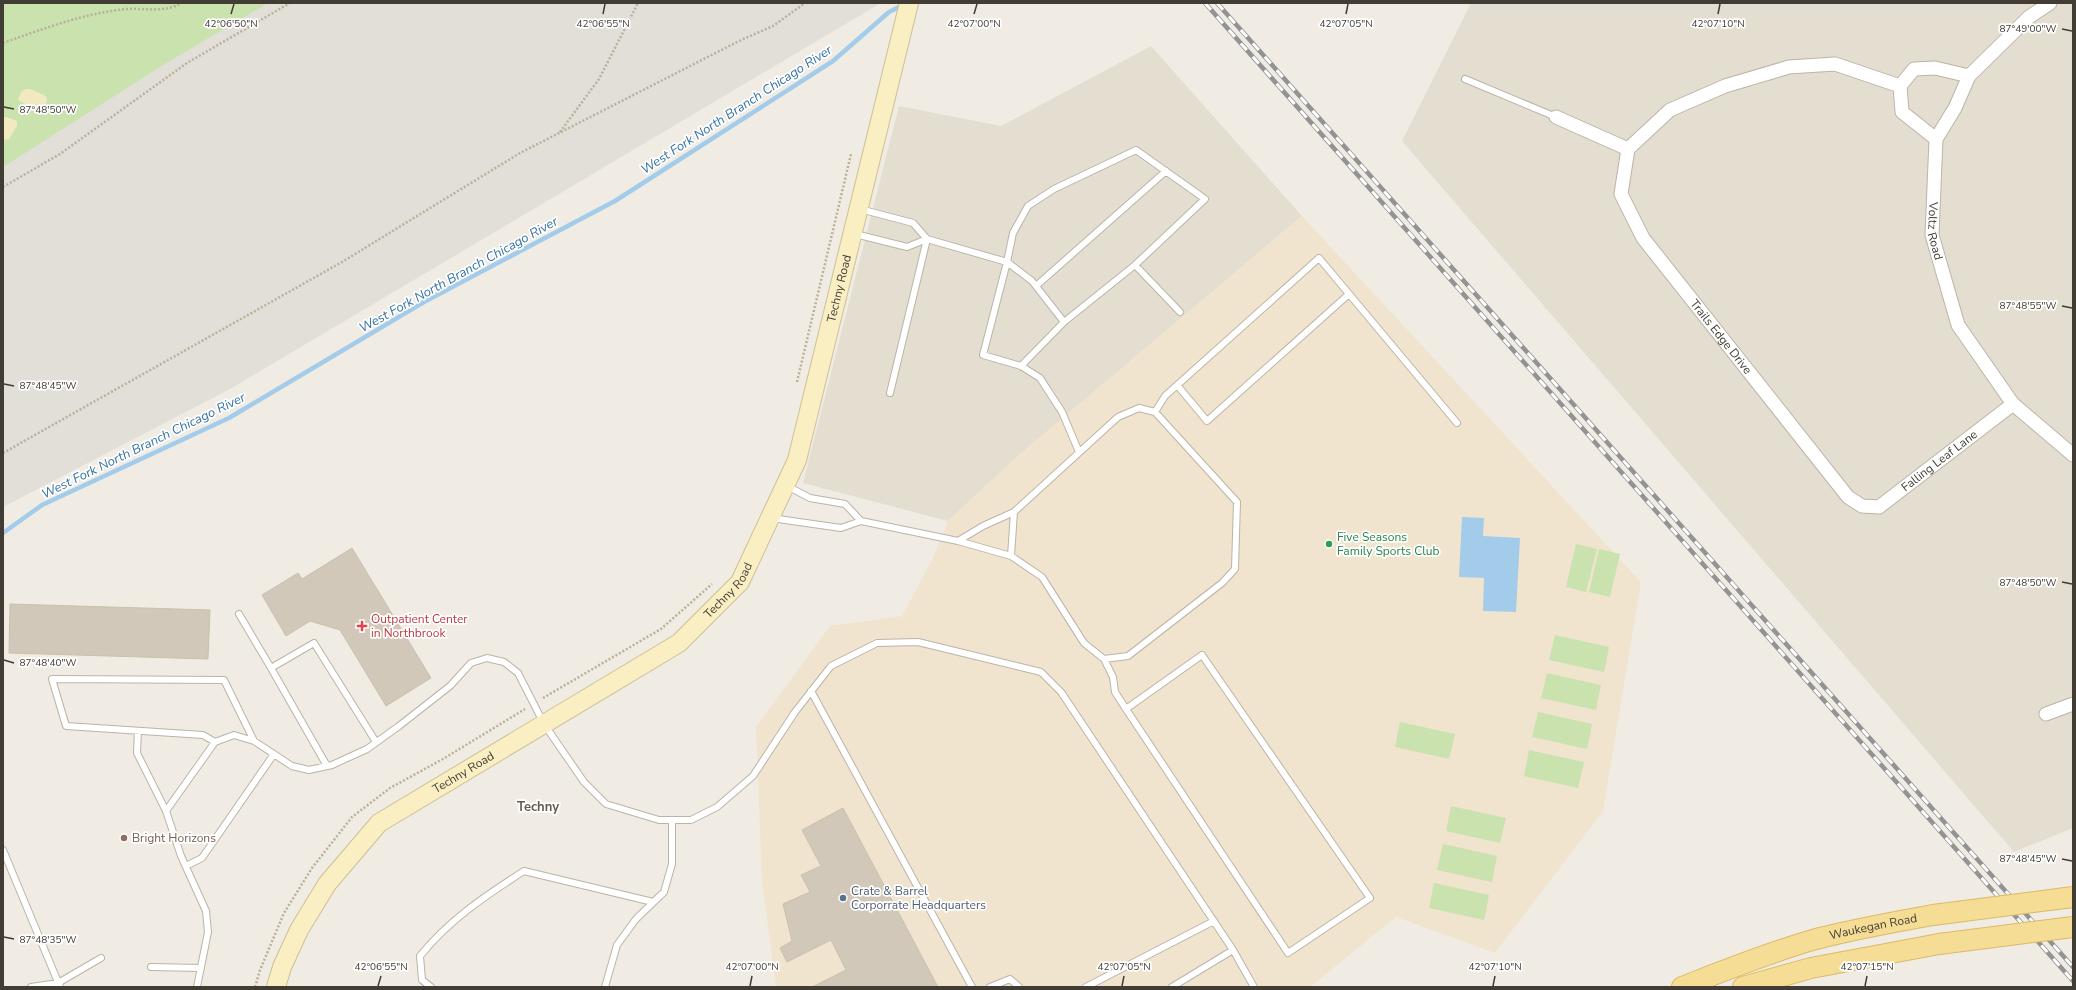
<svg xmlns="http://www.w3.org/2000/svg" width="2076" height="990" font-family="'Nunito Sans',sans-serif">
	<rect width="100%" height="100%" fill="#f0ece3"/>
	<path fill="#e4ded1" d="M 1471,3 L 2073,3 L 2073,828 L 2014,852 L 1402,141 Z
		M 1151,46 L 1302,216 L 1019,455 L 948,521 L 803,483 L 899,106 L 1001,126 Z"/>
	<path fill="#f1e4cf" d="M 1302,216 L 1641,582 L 1603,811 L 1495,953 L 1396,917 L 1310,987 L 776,987 L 762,881 L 756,727 L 830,626 L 902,616 L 933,558 L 948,521 L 1019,455 Z"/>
	<path fill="#e2ded8" d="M 3,3 L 881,3 L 230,389 L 3,507 Z"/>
	<path fill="#c9e2ae" d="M 3,3 L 268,3 L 163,65 L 3,167 Z
		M 1576,544 L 1597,549 L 1586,592 L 1566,587 Z
		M 1599,549 L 1620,554 L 1610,597 L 1589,592 Z
		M 1555,635 L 1609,647 L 1604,672 L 1549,660 Z
		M 1547,673 L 1601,685 L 1596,710 L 1541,698 Z
		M 1538,712 L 1592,724 L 1587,749 L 1532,737 Z
		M 1400,722 L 1455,734 L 1449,759 L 1395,747 Z
		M 1529,750 L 1584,762 L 1578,788 L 1524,776 Z
		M 1451,806 L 1506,818 L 1500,843 L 1446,831 Z
		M 1443,844 L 1497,856 L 1492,882 L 1437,870 Z
		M 1434,883 L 1489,895 L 1484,920 L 1429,908 Z"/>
	<path fill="#f3e9c0" d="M 25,89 L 30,89 L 46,96 L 47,101 L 44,109 L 39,111 L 18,100 L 21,92 Z
		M 7,117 L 17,121 L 17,126 L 9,139 L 3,140 L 3,118 Z"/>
	<path fill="#a3cbea" d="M 1462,517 L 1484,518 L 1483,536 L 1520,538 L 1516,612 L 1483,611 L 1484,578 L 1459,577 Z"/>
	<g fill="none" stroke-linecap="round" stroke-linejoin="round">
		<path stroke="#a3cbea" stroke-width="4.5" d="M 3,533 L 42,505 L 229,418 L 424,302 L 615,201 L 833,61 L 889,12 L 903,5"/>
	</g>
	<path fill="#d1c8b9" stroke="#cbc0ad" d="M 352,548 L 431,678 L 386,706 L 340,630 L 310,621 L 286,636 L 262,595 L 298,573 L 302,579 Z
		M 10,604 L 210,610 L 208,659 L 9,653 Z
		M 843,808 L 938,987 L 812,987 L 846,970 L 831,940 L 787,962 L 780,948 L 792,941 L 783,904 L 810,892 L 801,875 L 821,866 L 802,830 Z"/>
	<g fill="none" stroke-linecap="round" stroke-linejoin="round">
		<g stroke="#bbb4a7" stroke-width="8">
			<path id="service" d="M 1465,79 L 1556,117
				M 860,209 L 913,223 L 927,239
				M 855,234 L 907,247 L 927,239 L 1007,262 L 1032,281 L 1064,322
				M 1135,265 L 1064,322 L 1021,366 L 983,355 L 1007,262 L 1013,233 L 1028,206 L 1054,189 L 1136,150 L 1205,199 L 1135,265 L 1180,312
				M 1036,286 L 1166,171
				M 1021,366 L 1040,378 L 1062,412 L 1079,452
				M 1177,385 L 1207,421 L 1349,294
				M 890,393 L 927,239
				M 1155,412 L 1165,396 L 1319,258 L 1457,423
				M 771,518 L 841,528 L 861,521 L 845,504 L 810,498 L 787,486
				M 861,521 L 958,541 L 1011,556 L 1042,577 L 1084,643 L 1104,659 L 1128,656 L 1222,583 L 1235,569 L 1237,502 L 1155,412 L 1139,408 L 1118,417 L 1014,512
				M 958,541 L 983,526 L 1014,512 L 1011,556
				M 239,614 L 271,668 L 314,643 L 376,742
				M 1104,659 L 1113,677 L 1115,692 L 1126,709 L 1288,953 L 1370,898 L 1202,655 L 1126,709
				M 271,668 L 327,766
				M 811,691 L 972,987
				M 138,731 L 137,753 L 166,811 L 181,856 L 206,911 L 208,932 L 197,987
				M 215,742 L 203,735 L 66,726 L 52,679 L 224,680 L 254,741
				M 166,811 L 215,742 L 234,735 L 254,741 L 292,766 L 309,770 L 332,765 L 367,749 L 399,726 L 450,686 L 471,663 L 487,658 L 504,662 L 518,673 L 544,724 L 584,782 L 606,804 L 659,820 L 691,820 L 717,807 L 753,776 L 795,712 L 831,666 L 877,643 L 918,642 L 1041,672 L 1061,692 L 1233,950 L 1254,987
				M 3,850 L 60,987
				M 186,866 L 202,858 L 274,754
				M 151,967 L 201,968
				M 31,987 L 58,983 L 101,958
				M 431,987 L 422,980 L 420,956 C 449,920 485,896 524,871 L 653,902
				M 605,987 L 617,945 L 636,919 L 664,892 L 672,864 L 672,820
				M 990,987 L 1010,979 L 1019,987
				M 1086,987 L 1214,921
				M 1172,987 L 1233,950"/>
		</g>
		<g stroke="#bbb4a7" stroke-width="15">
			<g id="minor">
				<path id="s1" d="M 2050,3 L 2029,17 L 1969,76 L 1955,108 L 1936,139 L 1932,235 L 1958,325 L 2013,404 L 2073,455"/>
				<path d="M 1900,86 L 1914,69 L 1935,68 L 1969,76"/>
				<path d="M 1556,117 L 1628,149"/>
				<path id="s2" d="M 1936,139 L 1902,112 L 1900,86 L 1835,64 L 1789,67 L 1725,86 L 1670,110 L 1628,149 L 1621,194 L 1643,238 L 1848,497 L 1862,506 L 1879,507 L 2013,404"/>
				<path d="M 2046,714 L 2073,704"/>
			</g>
		</g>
		<g stroke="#cdc096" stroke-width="20">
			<g id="secondary">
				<path id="s3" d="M 276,987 L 282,967 L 299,930 L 327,884 L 379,823 L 679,643 L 740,582 L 797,460 L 909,3"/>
			</g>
		</g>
		<g stroke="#d9ba68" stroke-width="22">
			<g id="primary">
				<path id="s4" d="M 1682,987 C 1726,970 1770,952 1816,939 C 1855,929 1894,922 1933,915"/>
				<path d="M 1743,987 L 1811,968 L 1939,944"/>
			</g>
		</g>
		<path stroke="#bbb099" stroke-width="2.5" stroke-dasharray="2 2" stroke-linecap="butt" d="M 3,43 C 43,29 84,13 127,9 C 145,8 166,13 181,3
			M 560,132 L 599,79 L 638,3
			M 3,187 L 60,154 L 187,63 L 290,3
			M 797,382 L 851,154
			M 3,453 L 342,262 L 520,153 L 741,40 L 773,26 L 805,3
			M 543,698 L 661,629 L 712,584
			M 255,987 L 260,970 L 284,913 L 312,868 L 352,817 L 390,788 L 443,759 L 525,709"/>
		<use href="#service" stroke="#fff" stroke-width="6"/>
		<use href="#minor" stroke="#fff" stroke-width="13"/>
		<use href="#secondary" stroke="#faeec3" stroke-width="18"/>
		<use href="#primary" stroke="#f6dd96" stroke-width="20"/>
		<g stroke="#939393" stroke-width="4.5">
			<path id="rail" d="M 1205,3 L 2073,981
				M 1217,3 L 2073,967"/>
		</g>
		<use href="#rail" stroke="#fff" stroke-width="3" stroke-dasharray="9" stroke-linecap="butt"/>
		<g stroke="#d9ba68" stroke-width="22" stroke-linecap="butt">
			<path id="primary-bridge" d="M 1933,915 L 2073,897
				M 1939,944 L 2073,927"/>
		</g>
		<use href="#primary-bridge" stroke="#f6dd96" stroke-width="20"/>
	</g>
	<path fill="none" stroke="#413c34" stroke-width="1.5" d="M 231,14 L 234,4M 603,14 L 605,4M 974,14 L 977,4M 1346,14 L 1348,4M 1718,14 L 1720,4M 2062,29 L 2072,31M 4,107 L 14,109M 2062,306 L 2072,308M 4,384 L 14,386M 2062,582 L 2072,584M 4,660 L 14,663M 2062,859 L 2072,861M 4,937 L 14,939M 378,986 L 381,976M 750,986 L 752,976M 1122,986 L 1124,976M 1493,986 L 1495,976M 1865,986 L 1867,976"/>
	<circle fill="#2e9e5b" stroke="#fff" stroke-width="1.5" cx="1329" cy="544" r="4"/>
	<path fill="#e0444e" stroke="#fff" stroke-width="1.5" d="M360 620h4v4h4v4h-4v4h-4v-4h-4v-4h4z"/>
	<circle fill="#8d6e63" stroke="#fff" stroke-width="1.5" cx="124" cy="838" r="4"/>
	<circle fill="#5c6f8a" stroke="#fff" stroke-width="1.5" cx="843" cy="898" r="4"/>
	<g text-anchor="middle" stroke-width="3.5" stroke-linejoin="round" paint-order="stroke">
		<g font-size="12" fill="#413c34" stroke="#fff">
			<text dy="4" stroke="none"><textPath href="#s1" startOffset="273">Voltz Road</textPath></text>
			<text dy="4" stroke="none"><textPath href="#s3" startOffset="943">Techny Road</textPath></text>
			<text dy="4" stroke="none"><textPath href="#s2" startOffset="589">Trails Edge Drive</textPath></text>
			<text dy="4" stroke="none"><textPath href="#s2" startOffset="903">Falling Leaf Lane</textPath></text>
			<text dy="4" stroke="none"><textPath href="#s3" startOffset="618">Techny Road</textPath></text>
			<text dy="4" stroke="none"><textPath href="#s3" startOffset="294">Techny Road</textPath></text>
			<text dy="4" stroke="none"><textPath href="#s4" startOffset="201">Waukegan Road</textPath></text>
		</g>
		<g font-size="12" fill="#27864d" stroke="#fff" text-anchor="start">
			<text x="1337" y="541">Five Seasons<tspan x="1337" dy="14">Family Sports Club</tspan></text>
		</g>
		<g font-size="12" fill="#be3a42" stroke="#fff" text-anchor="start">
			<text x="371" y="623">Outpatient Center<tspan x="371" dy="14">in Northbrook</tspan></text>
		</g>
		<g font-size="12" fill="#785e54" stroke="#fff" text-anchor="start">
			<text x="132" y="842">Bright Horizons</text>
		</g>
		<g font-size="12" fill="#4e5e75" stroke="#fff" text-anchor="start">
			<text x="851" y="895">Crate &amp; Barrel<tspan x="851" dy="14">Corporrate Headquarters</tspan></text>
		</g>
		<g font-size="13" font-style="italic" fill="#3673a4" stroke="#fff">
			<text transform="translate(736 109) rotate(-33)" y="5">West Fork North Branch Chicago River</text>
			<text transform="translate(458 274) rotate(-29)" y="5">West Fork North Branch Chicago River</text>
			<text transform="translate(143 445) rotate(-26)" y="5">West Fork North Branch Chicago River</text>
		</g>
		<g font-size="13" font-weight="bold" fill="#635a4c" stroke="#fff">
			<text x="538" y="811">Techny</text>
		</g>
	</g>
	<g font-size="10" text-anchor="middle" fill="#413c34" stroke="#fff" stroke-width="3.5" stroke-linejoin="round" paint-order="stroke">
		<text x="231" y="27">42°06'50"N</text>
		<text x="603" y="27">42°06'55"N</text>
		<text x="974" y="27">42°07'00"N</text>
		<text x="1346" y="27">42°07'05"N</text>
		<text x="1718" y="27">42°07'10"N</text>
		<text x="2028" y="32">87°49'00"W</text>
		<text x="48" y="113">87°48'50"W</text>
		<text x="2028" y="309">87°48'55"W</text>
		<text x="48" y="389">87°48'45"W</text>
		<text x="2028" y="586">87°48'50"W</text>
		<text x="48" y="666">87°48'40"W</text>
		<text x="2028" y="862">87°48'45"W</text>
		<text x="48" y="943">87°48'35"W</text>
		<text x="381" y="970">42°06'55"N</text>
		<text x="752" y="970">42°07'00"N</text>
		<text x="1124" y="970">42°07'05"N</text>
		<text x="1495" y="970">42°07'10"N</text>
		<text x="1867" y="970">42°07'15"N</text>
	</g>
	<rect width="2076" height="990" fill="none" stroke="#413c34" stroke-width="8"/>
</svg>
